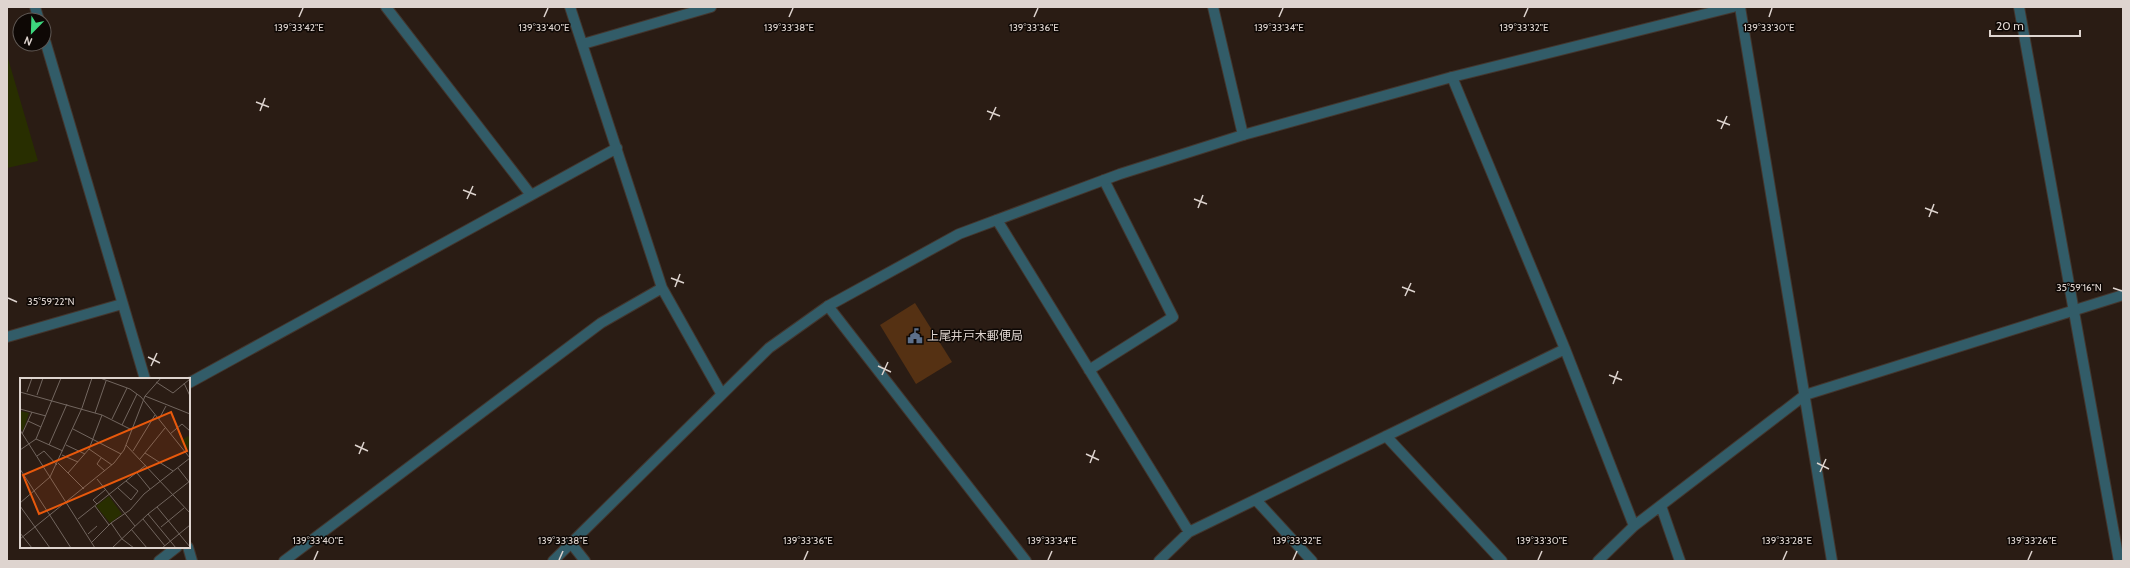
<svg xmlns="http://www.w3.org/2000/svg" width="2130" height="568" font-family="Cabin,'Noto Sans JP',sans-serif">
	<rect width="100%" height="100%" fill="#2a1c14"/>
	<path fill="#282e00" d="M 7,55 L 38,161 L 7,168 Z"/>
	<path fill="#553113" d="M 915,303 L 952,362 L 916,384 L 880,325 Z"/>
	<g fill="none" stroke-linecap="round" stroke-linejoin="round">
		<g stroke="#43362e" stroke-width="12">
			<path id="minor" d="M 386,7 L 531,195
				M 570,7 L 662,288 L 721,393
				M 1213,7 L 1243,135
				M 1740,7 L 1832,561
				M 583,44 L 711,7
				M 1452,77 L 1565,349 L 1634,526
				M 997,220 L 1189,532
				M 828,306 L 1026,561
				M 7,337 L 122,304
				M 1089,370 L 1173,317 L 1104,180
				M 189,383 L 617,148
				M 1386,436 L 1502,561
				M 1256,500 L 1312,561
				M 1661,506 L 1680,561
				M 570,542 L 585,561
				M 159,561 L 177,547
				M 284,561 L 601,323 L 662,288
				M 1159,561 L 1189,532 L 1565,349
				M 1598,561 L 1634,526 L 1805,395 L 2123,295"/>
		</g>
		<g stroke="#43362e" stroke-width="12">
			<path id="tertiary" d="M 35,7 L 39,20
				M 2019,7 L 2119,561
				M 44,37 L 145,379
				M 188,547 L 192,561
				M 553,561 L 769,348 L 828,306 L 959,234 L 1120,174 L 1243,135 L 1452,77 L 1733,7"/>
		</g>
		<use href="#minor" stroke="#325c68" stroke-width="10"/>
		<use href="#tertiary" stroke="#325c68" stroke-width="10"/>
	</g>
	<path fill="none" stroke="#ded4cf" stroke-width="1.5" d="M 299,17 L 303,8M 544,17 L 548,8M 789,17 L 793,8M 1034,17 L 1038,8M 1279,17 L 1283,8M 1524,17 L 1528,8M 1769,17 L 1772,8M 256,102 L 269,107M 260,111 L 265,98M 987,111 L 1000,116M 990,120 L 996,107M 1717,120 L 1730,125M 1721,129 L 1727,116M 463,190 L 476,195M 467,199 L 473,186M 1194,199 L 1207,204M 1198,208 L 1203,195M 1925,208 L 1938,213M 1929,217 L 1934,204M 671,278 L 684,283M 675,287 L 680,274M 1402,287 L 1415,292M 2113,288 L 2122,291M 1405,296 L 1411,283M 8,298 L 17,302M 148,357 L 160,363M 151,366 L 157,353M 878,366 L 891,372M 882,375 L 888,362M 1609,375 L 1622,380M 1613,384 L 1618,371M 355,445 L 368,451M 359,454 L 364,442M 1086,454 L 1099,460M 1090,463 L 1095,450M 1817,463 L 1829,469M 1820,472 L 1826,459M 314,560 L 318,551M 559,560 L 563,551M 804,560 L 808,551M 1048,560 L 1052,551M 1293,560 L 1297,551M 1538,560 L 1542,551M 1783,560 L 1787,551M 2028,560 L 2032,551"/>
	<defs>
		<g id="civic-bare" transform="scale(1.2)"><path d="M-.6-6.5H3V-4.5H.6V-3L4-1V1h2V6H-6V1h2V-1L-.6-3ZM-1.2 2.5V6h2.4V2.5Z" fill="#5c6f8a" stroke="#0e0805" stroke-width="2.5" paint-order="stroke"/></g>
	</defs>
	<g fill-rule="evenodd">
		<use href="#civic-bare" x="915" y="336"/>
	</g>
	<g text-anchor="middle" stroke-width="3" stroke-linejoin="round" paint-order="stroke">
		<g font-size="12" fill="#ded4cf" stroke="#0e0805" text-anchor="start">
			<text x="927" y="340">上尾井戸木郵便局</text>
		</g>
	</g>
	<g transform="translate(20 378)">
		<rect width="170" height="170" fill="#2a1c14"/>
		<path d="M 0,33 L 9,35 L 3,53 L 0,50 ZM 168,58 L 170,60 L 168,73 L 160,63 ZM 89,118 L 102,136 L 90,145 L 76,128 Z" fill="#282e00"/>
		<path fill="none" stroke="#72665f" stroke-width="1" d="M 136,4 L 153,15 L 170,1M 164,5 L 170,18M 0,14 L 82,37 L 112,52M 7,14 L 12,0M 17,17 L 23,0M 125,18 L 170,36M 0,31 L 26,38M 75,35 L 86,3M 92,41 L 107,10M 139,41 L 146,28M 8,43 L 21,49M 102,47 L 117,16M 53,51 L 101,76M 0,52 L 75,170M 2,56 L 12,34M 150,56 L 162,46 L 170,53M 16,61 L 43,73M 29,67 L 47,26M 46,67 L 65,76M 106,67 L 170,135M 69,71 L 92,87M 0,72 L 16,61 L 41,0M 113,73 L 135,37M 125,75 L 153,93M 42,77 L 58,84M 17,78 L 24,73 L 37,87M 81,80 L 77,86 L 85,93M 120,81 L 145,50M 38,85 L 64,111M 158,90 L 169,104M 0,91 L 51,170M 48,95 L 69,71 L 82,37M 117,95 L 130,111M 77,101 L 115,148M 98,110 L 111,122 L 118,113 L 106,103M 0,125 L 30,99 L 62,30 L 72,0M 77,126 L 73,122 L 85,112M 0,128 L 30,170M 75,128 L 89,147M 137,129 L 170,169M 128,136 L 156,170M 58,141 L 126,87M 123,141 L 145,168M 91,145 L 102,161 L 114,170M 141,149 L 164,130M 111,151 L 127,170M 0,155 L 12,170M 68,156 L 77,148M 0,161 L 94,85 L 104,72 L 125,18 L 141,0M 72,164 L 91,145 L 110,132 L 124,116 L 170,80 L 121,19 L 110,11 L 80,0M 92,170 L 128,136 L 170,103M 142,170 L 170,147"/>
		<path fill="#e8590c" fill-opacity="0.15" stroke="#e8590c" stroke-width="2" d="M 151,34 L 167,73 L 19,136 L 3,97 Z"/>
		<rect width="170" height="170" fill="none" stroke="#ded4cf" stroke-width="2"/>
	</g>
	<g font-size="10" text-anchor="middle" fill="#ded4cf" stroke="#0e0805" stroke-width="3" stroke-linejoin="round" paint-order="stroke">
		<text x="299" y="31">139°33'42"E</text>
		<text x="544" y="31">139°33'40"E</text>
		<text x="789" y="31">139°33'38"E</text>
		<text x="1034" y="31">139°33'36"E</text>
		<text x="1279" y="31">139°33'34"E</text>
		<text x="1524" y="31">139°33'32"E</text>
		<text x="1769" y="31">139°33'30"E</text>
		<text x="2079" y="291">35°59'16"N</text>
		<text x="51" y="305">35°59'22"N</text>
		<text x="318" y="544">139°33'40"E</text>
		<text x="563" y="544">139°33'38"E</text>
		<text x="808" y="544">139°33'36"E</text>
		<text x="1052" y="544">139°33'34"E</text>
		<text x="1297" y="544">139°33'32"E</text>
		<text x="1542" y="544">139°33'30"E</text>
		<text x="1787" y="544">139°33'28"E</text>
		<text x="2032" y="544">139°33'26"E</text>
	</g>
	<rect width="2130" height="568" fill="none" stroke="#ded4cf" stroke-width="16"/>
	<g transform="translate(32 32) rotate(203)"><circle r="19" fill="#0e0805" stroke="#615a56"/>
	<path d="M0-3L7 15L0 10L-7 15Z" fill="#3dd77e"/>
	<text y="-6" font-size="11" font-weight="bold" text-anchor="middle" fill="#ded4cf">N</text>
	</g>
	<path d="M1990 30v6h90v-6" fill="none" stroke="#ded4cf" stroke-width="2"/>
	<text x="1996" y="30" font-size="12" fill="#ded4cf" stroke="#0e0805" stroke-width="3" paint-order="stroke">20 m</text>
</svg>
